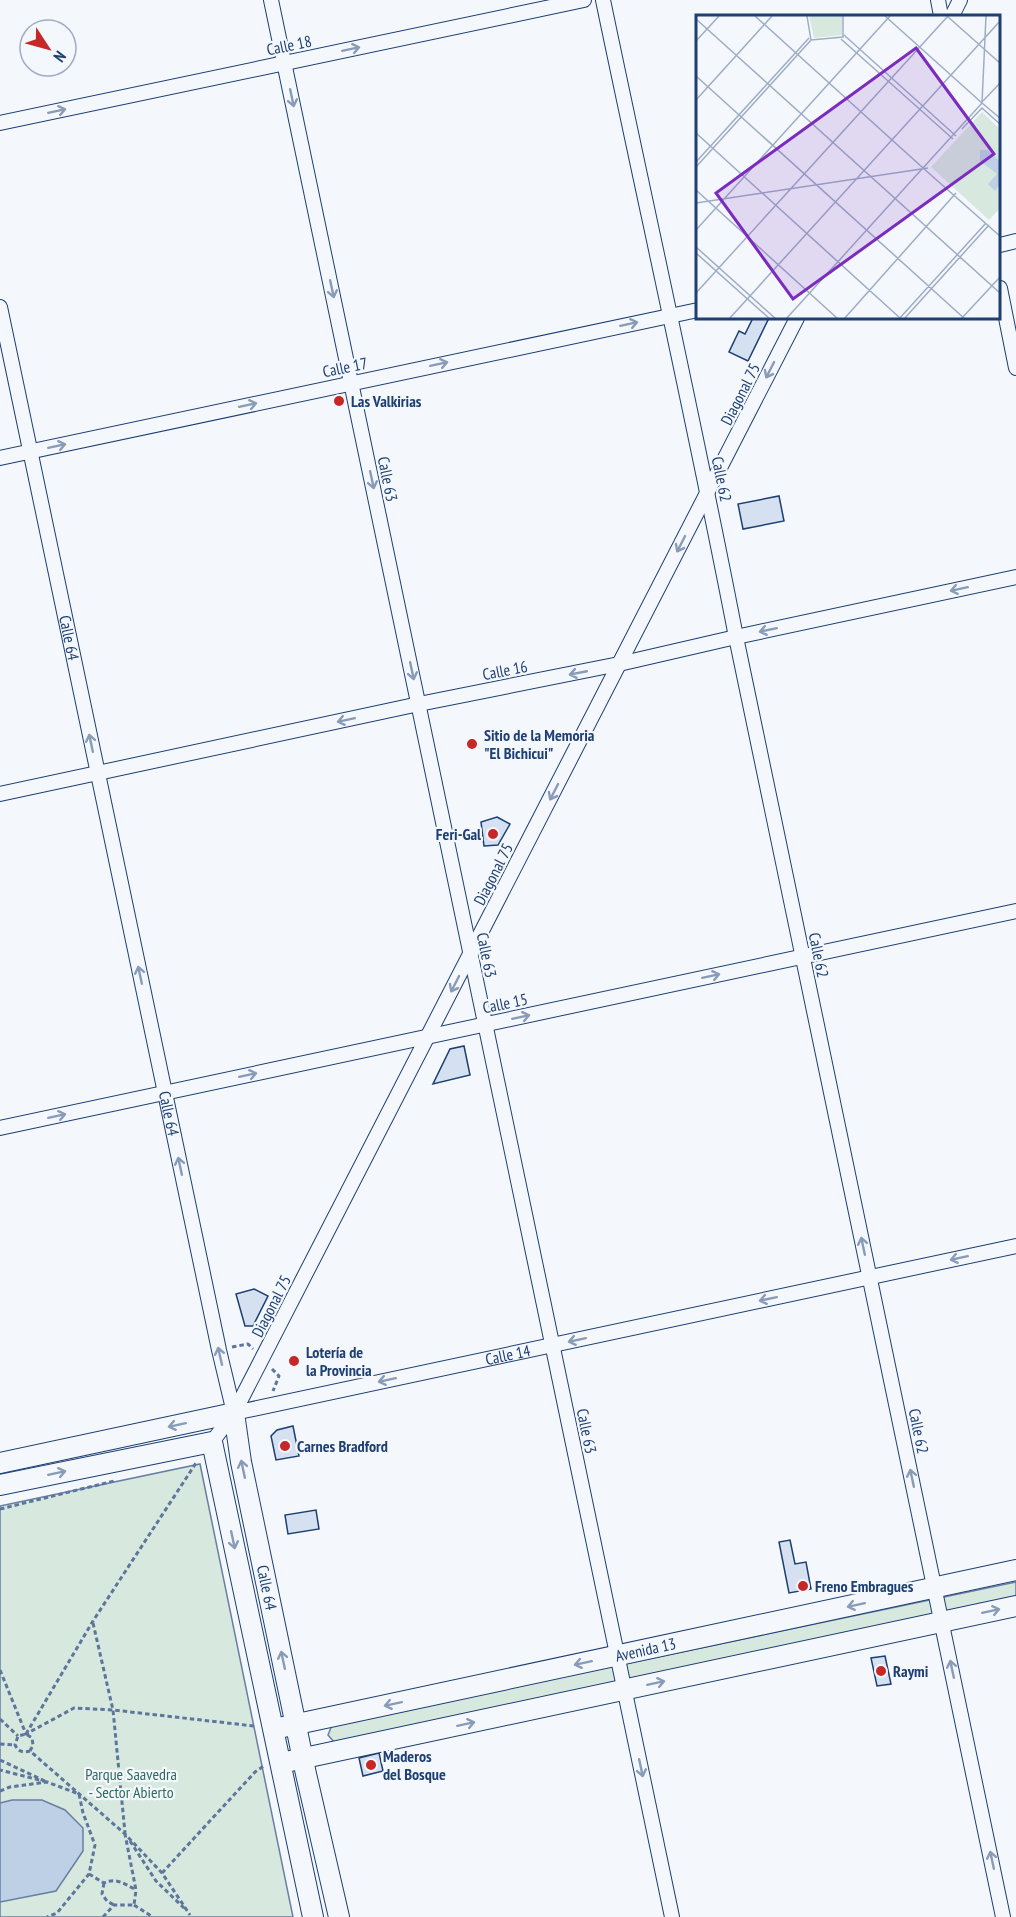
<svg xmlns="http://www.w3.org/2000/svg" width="1016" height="1917" font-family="'PT Sans Narrow',sans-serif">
	<rect width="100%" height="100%" fill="#f4f7fb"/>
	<path fill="#d7e8df" stroke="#687fa3" stroke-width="1.5" d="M 200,1464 L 293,1917 L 0,1917 L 0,1506 Z
		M 1016,1582 L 1016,1600 L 334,1742 L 328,1735 L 332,1725 Z"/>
	<path fill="#bed0e5" stroke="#687fa3" stroke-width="1.5" d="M 12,1800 L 42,1800 L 65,1810 L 83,1828 L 83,1851 L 56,1891 L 0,1902 L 0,1803 Z"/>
	<path fill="#d5e0f0" stroke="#1d3f73" stroke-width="1.5" d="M 753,318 L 769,318 L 748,361 L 729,352 L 739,331 L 745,334 Z
		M 779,496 L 784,521 L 743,529 L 738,504 Z
		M 497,817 L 510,824 L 498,845 L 484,846 L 481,822 Z
		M 464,1046 L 470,1075 L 433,1084 L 450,1049 Z
		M 254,1289 L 268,1296 L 253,1326 L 245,1326 L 236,1294 Z
		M 293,1426 L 299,1456 L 276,1460 L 271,1436 L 277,1430 Z
		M 316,1510 L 319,1529 L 288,1534 L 285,1515 Z
		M 790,1540 L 795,1564 L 806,1562 L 811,1589 L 789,1593 L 779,1542 Z
		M 885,1656 L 891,1684 L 877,1686 L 871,1658 Z
		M 379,1753 L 383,1771 L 363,1776 L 359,1758 Z"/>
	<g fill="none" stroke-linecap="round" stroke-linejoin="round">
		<g stroke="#1d3f73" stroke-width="16">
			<g id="minor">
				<path d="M 271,0 L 672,1917"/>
				<path d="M 603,0 C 647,212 695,424 736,637 L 1003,1917"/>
				<path d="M 938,0 L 941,16"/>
				<path d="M 952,16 L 960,0"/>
				<path d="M 0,123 L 584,0"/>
				<path d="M 1000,245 L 1016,241"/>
				<path d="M 1000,288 L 1016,368"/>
				<path id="s1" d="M 0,307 L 219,1350 L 234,1413"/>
				<path d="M 0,458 L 698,310"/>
				<path d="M 0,794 L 419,704 L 619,664 L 736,637 L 1016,577"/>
				<path d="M 0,1128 L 1016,911"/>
				<path id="s2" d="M 234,1413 L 1016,1246"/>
				<path d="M 212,1442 L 234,1413 L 797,318"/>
			</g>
		</g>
		<g stroke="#1d3f73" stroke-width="22">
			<g id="secondary">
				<path id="s3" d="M 0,1463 L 234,1413 L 241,1462 L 306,1774 L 339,1917"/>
				<path d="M 0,1485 L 212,1442 L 313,1917"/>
				<path id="s4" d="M 274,1729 L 1016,1570"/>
				<path d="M 281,1763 L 1016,1606"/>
			</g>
		</g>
		<path stroke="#5e769c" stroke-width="3" stroke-dasharray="4.5 3" stroke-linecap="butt" d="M 232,1347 L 248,1344 L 253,1349
			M 272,1369 L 279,1376 L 273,1391
			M 0,1509 L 114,1481
			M 93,1623 L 113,1710 L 125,1833
			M 0,1670 L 26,1734 L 74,1708 L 113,1710 L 254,1726
			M 0,1719 L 18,1736
			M 26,1734 L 93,1621 L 196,1463
			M 0,1744 L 15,1745
			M 30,1751 L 33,1745 L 32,1738 L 26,1734 L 18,1736 L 15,1745 C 19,1752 23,1753 30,1751 L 125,1834 L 162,1873 L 190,1915
			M 0,1760 L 47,1782 L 0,1770
			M 0,1791 L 10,1787 L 47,1782 L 79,1794 L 83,1813 L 95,1845 L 89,1874 L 57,1913 L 47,1917
			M 130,1841 L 156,1881 L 184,1908
			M 162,1873 L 255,1772 L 264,1766
			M 89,1874 L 104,1883 C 116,1877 125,1884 136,1890
			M 104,1883 L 102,1894 L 107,1901 L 114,1905
			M 134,1905 L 153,1917
			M 103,1917 L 114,1905 L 134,1905 L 136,1890 L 125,1834"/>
		<use href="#minor" stroke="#f4f7fb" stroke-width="14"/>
		<use href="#secondary" stroke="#f4f7fb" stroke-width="20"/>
	</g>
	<defs><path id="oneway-shaft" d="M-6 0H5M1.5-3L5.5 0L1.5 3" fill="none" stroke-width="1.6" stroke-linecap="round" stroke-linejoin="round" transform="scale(1.5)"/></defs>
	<g stroke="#889bb7">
		<use href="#oneway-shaft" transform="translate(351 49) rotate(-12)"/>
		<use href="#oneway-shaft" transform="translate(292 98) rotate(78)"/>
		<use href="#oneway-shaft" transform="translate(57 111) rotate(-12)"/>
		<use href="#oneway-shaft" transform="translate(332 289) rotate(78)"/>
		<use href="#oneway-shaft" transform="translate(629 324) rotate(-12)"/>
		<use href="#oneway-shaft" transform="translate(439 364) rotate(-12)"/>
		<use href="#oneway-shaft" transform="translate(770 370) rotate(117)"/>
		<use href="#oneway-shaft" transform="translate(248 405) rotate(-12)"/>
		<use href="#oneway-shaft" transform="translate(57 446) rotate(-12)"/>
		<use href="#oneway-shaft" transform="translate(372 480) rotate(78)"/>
		<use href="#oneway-shaft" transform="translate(681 544) rotate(117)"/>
		<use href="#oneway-shaft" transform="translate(959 589) rotate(168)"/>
		<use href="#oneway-shaft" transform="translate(768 630) rotate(168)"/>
		<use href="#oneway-shaft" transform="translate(412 671) rotate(78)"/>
		<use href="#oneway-shaft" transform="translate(578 673) rotate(169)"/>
		<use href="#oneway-shaft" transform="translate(346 720) rotate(168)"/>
		<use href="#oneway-shaft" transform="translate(91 743) rotate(-102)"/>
		<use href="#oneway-shaft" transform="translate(554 792) rotate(117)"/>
		<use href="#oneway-shaft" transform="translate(140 975) rotate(-102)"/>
		<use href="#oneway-shaft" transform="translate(711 976) rotate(-12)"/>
		<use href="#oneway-shaft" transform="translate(455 984) rotate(117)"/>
		<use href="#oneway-shaft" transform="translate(521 1017) rotate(-12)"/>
		<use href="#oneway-shaft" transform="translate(248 1075) rotate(-12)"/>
		<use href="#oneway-shaft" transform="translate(57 1116) rotate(-12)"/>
		<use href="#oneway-shaft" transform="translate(180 1166) rotate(-102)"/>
		<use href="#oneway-shaft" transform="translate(863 1246) rotate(-102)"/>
		<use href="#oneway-shaft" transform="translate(959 1258) rotate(168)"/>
		<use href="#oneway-shaft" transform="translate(768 1299) rotate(168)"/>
		<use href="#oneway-shaft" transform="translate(577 1340) rotate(168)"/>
		<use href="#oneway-shaft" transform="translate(220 1356) rotate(-103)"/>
		<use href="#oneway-shaft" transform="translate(387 1380) rotate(168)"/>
		<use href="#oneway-shaft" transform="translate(177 1425) rotate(168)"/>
		<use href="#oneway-shaft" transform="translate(243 1469) rotate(-102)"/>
		<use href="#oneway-shaft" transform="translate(57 1473) rotate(-12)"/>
		<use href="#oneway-shaft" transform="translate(912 1478) rotate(-102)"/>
		<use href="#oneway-shaft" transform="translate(233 1540) rotate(78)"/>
		<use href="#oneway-shaft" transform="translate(856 1605) rotate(168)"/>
		<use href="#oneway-shaft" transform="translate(991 1611) rotate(-12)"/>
		<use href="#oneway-shaft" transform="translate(283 1660) rotate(-102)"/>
		<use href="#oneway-shaft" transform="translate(583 1663) rotate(168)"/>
		<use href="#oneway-shaft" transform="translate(952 1669) rotate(-102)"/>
		<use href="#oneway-shaft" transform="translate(656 1683) rotate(-12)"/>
		<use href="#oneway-shaft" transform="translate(393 1704) rotate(168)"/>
		<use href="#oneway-shaft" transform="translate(466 1724) rotate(-12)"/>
		<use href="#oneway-shaft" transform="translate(641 1768) rotate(78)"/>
		<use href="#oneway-shaft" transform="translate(992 1860) rotate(-102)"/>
	</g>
	<g fill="#c62828" stroke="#f4f7fb" stroke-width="2">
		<circle cx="339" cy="401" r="6"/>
		<circle cx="472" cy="744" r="6"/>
		<circle cx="493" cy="834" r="6"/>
		<circle cx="294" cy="1361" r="6"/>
		<circle cx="285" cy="1446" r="6"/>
		<circle cx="803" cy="1586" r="6"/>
		<circle cx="881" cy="1671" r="6"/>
		<circle cx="371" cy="1765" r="6"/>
	</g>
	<g text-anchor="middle" stroke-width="4.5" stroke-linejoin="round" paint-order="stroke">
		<g font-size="16" fill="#1d3f73" stroke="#f4f7fb">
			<text transform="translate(289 45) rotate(-12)" y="6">Calle 18</text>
			<text transform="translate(345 367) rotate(-12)" y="6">Calle 17</text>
			<text transform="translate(740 394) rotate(-63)" y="6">Diagonal 75</text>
			<text transform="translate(388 479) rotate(78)" y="6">Calle 63</text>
			<text transform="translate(722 479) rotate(78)" y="6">Calle 62</text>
			<text dy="6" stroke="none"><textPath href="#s1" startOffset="338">Calle 64</textPath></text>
			<text transform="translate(505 670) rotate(-11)" y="6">Calle 16</text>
			<text transform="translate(493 874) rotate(-63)" y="6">Diagonal 75</text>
			<text transform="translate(487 955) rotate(78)" y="6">Calle 63</text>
			<text transform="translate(819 955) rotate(78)" y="6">Calle 62</text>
			<text transform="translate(505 1003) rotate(-12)" y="6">Calle 15</text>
			<text dy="6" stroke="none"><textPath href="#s1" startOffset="824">Calle 64</textPath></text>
			<text transform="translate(271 1306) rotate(-63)" y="6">Diagonal 75</text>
			<text dy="6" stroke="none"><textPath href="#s2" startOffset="280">Calle 14</textPath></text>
			<text transform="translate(587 1431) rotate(78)" y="6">Calle 63</text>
			<text transform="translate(919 1431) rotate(78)" y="6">Calle 62</text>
			<text dy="6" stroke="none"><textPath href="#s3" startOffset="417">Calle 64</textPath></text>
			<text dy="6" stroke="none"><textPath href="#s4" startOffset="380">Avenida 13</textPath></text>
		</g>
		<g font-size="16" font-weight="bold" fill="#1d3f73" stroke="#f4f7fb" text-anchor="start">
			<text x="351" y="407">Las Valkirias</text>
			<text x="484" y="741">Sitio de la Memoria<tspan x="484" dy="18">"El Bichicui"</tspan></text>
			<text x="481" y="840" text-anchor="end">Feri-Gal</text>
			<text x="306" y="1358">Lotería de<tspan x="306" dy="18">la Provincia</tspan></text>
			<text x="297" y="1452">Carnes Bradford</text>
			<text x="815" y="1592">Freno Embragues</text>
			<text x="893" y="1677">Raymi</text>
			<text x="383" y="1762">Maderos<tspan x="383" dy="18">del Bosque</tspan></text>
		</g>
		<g font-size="16" fill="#2c6c60" stroke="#f4f7fb">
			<text x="131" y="1780">Parque Saavedra<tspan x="131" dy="18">- Sector Abierto</tspan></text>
		</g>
	</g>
	<g transform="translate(696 15)">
		<rect width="304" height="304" fill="#f4f7fb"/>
		<path d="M 113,1 L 146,1 L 146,20 L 118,23 ZM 286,97 L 304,114 L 304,193 L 293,205 L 235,152 Z" fill="#d7e8df"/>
		<path d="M 284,135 L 291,135 L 304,146 L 304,169 L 299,176 L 292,169 L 301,159 L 284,146 Z" fill="#bed0e5"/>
		<path fill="none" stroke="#9eadc5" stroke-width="1.5" d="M 59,1 L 227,153M 111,1 L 115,25 L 147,22 L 147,1M 189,1 L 286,88M 251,1 L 305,49M 0,4 L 305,279M 148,20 L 260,121M 145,24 L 257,124M 0,26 L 23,1M 0,61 L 269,304M 0,85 L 76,1M 287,86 L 305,67M 286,88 L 290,1M 305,104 L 286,88 L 227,153 L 305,222M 266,114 L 286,93 L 305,110M 0,118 L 204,303M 0,147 L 113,23M 0,152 L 115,25M 0,175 L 142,304M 0,188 L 232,153M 0,215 L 194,1M 0,232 L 80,304M 0,238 L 74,304M 0,278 L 252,1M 33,304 L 305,5M 90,304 L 226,154M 148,304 L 260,178M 203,304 L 290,208M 208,304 L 293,210M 265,304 L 305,261"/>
		<path fill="#7b2cbf" fill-opacity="0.15" stroke="#7b2cbf" stroke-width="3" d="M 220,33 L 298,139 L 97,284 L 20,178 Z"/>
		<rect width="304" height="304" fill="none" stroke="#1d3f73" stroke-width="3"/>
	</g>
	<g transform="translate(48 48) rotate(126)"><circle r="28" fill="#f4f7fb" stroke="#9eadc5" stroke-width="1.5"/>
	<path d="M0-4.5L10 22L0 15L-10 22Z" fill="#c62828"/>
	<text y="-9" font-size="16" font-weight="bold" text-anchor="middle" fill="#1d3f73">N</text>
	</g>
</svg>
